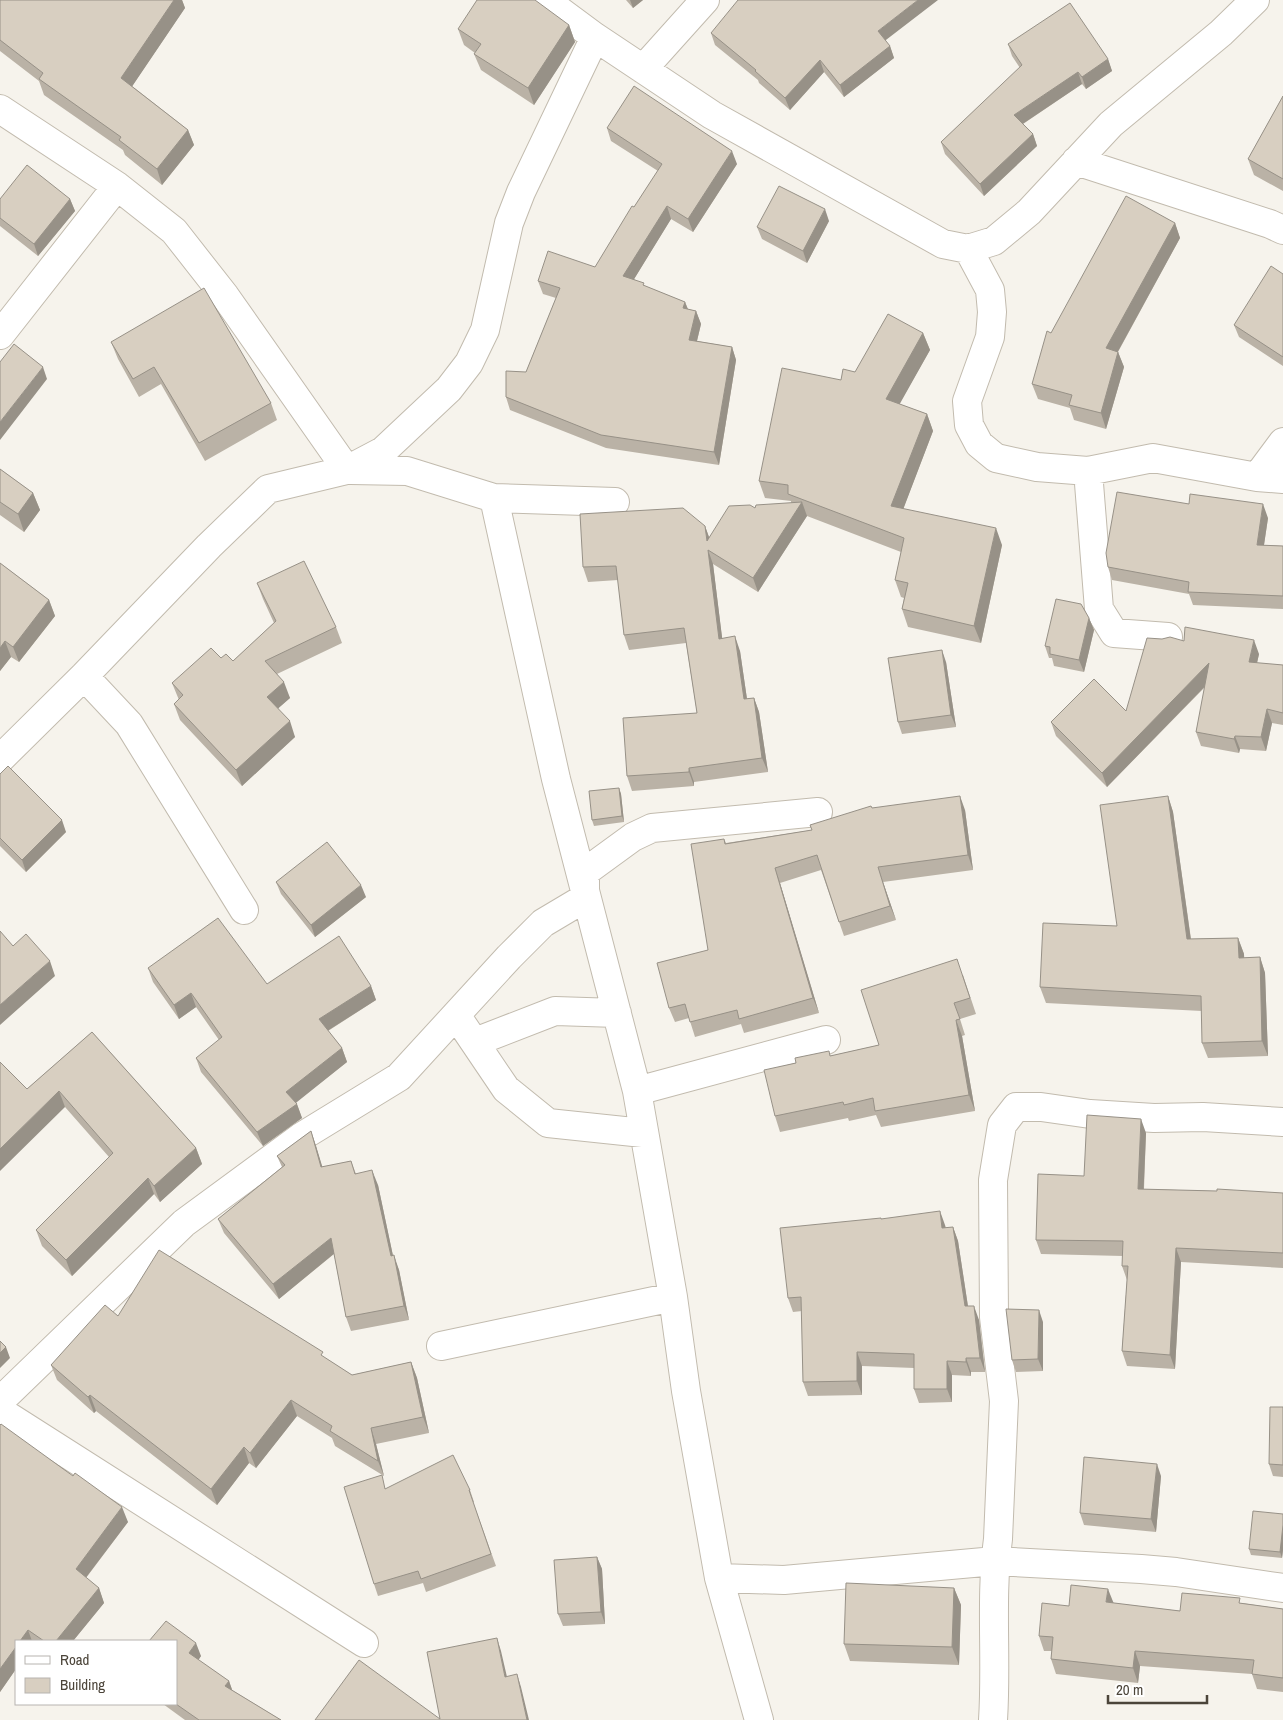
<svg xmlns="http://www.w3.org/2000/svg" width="1283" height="1720" font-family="'Archivo Narrow',sans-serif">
	<rect width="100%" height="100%" fill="#f6f3ec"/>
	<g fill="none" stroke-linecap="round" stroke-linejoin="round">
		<g stroke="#c2bbae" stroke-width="30">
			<path id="minor" d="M 545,0 L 595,37 L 712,115 L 943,244 L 968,249 L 994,241 L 1029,212 L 1111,124 L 1221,33 L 1255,0
				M 643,69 L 705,0
				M 0,109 L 117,186 L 174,231 L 225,296 L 347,470
				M 1076,161 L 1270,224 L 1283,230
				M 968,249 L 990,290 L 992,312 L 990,337 L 967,401 L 969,425 L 979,444 L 996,458 L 1037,467 L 1088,471 L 1153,458 L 1257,477 L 1283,479
				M 0,335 L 117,186
				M 351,470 L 407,471 L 494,498 L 615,502
				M 1088,471 L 1099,609 L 1114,633 L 1168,637
				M 1257,477 L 1283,442
				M 494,498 L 556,779 L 637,1091 L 673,1297 L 686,1391 L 719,1578 L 784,1580 L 995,1561 L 1141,1569 L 1176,1572 L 1283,1588
				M 84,676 L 129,724 L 244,910
				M 0,759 L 84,676 L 209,546 L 268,489 L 347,470 L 383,451 L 449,389 L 469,363 L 485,330 L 509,223 L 521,192 L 595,37
				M 456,1015 L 506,1089 L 548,1123 L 643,1133
				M 475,1042 L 555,1011 L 617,1013
				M 637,1091 L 826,1040
				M 441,1346 L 673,1297
				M 0,1401 L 184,1223 L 301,1137 L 399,1077 L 509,957 L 543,923 L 585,898 L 585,872 L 633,837 L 652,828 L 818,812
				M 0,1411 L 364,1643
				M 719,1578 L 759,1720
				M 993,1720 C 997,1660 990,1598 998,1539 L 1004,1401 L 994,1317 L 993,1180 L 1002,1125 L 1016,1107 L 1041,1107 L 1090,1114 L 1154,1118 L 1203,1117 L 1283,1122"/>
		</g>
		<use href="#minor" stroke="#fff" stroke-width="28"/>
	</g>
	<path fill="#bab2a6" d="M 0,0 L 182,0 L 185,8 L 132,86 L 188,130 L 194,145 L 162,185 L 125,155 L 123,150 L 44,95 L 39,81 L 0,51 Z
		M 626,0 L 643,0 L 633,8 Z
		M 569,25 L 575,42 L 534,105 L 481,70 L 474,54 L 475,53 L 464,45 L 458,29 Z
		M 711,33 L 885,41 L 890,46 L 894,58 L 844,97 L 824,72 L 790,110 L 759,83 L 758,80 L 715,45 Z
		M 1008,44 L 1108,59 L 1112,71 L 1086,89 L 1082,84 L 1023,124 L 1033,134 L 1037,146 L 984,196 L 945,154 L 941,142 L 1020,68 L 1012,56 Z
		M 1283,96 L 1283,191 L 1254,175 L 1248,159 Z
		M 607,128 L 737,164 L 693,232 L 671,219 L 634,279 L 645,286 L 685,302 L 688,309 L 696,311 L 701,324 L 697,341 L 732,347 L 736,360 L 719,465 L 606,448 L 510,410 L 506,397 L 526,372 L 556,298 L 543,294 L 538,281 L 595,267 L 658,171 L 611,141 Z
		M 0,199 L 70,199 L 75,211 L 38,256 L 0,226 Z
		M 829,221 L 807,263 L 762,239 L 757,227 Z
		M 1175,223 L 1180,238 L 1118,352 L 1124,367 L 1106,429 L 1074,420 L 1070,408 L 1038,399 L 1032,384 L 1051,333 Z
		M 1283,274 L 1283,366 L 1239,337 L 1234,325 Z
		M 923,333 L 930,350 L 899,404 L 927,414 L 933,431 L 903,509 L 1002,545 L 981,643 L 908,627 L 902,609 L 904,598 L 901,597 L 895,580 L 901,552 L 807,516 L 758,592 L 713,564 L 722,638 L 740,651 L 747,699 L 754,698 L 759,712 L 768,772 L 694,782 L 694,786 L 632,791 L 627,776 L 697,713 L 686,643 L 629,650 L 624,635 L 618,580 L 588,582 L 583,567 L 705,526 L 709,537 L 755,508 L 791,503 L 791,501 L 765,498 L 759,481 L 841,380 Z
		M 111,342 L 271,403 L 277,420 L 205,461 L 161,384 L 139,397 L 118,359 Z
		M 0,469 L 33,493 L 40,510 L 24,532 L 0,515 Z
		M 1268,518 L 1264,545 L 1283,546 L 1283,609 L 1193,605 L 1189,594 L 1112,580 L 1108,567 Z
		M 0,563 L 49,600 L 55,616 L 19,662 L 11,657 L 0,671 Z
		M 257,583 L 336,627 L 342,643 L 277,674 L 290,698 L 278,708 L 295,737 L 242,786 L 180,720 L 174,704 L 179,700 L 172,683 L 221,658 L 233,661 L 274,623 L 263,599 Z
		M 1089,618 L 1094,630 L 1084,672 L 1054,666 L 1052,658 L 1049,658 L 1045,646 Z
		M 1184,641 L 1259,654 L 1257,663 L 1283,665 L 1283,725 L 1272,723 L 1266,751 L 1240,749 L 1239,753 L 1201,746 L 1196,732 L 1205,687 L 1107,787 L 1056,736 L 1051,722 L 1126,711 Z
		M 946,662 L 956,727 L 902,734 L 898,722 Z
		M 0,774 L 66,832 L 26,872 L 0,846 Z
		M 619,788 L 621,794 L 624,822 L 594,826 L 592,820 Z
		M 1168,796 L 1173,812 L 1191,939 L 1238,938 L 1244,954 L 1244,958 L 1260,957 L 1265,973 L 1268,1056 L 1208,1058 L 1202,1043 L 1202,1011 L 1046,1003 L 1040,987 L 1117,926 Z
		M 872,808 L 965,810 L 973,870 L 883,882 L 896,920 L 844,936 L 821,870 L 780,883 L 819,1013 L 744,1033 L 741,1024 L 695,1037 L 689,1018 L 675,1022 L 669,1008 L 708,950 L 724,839 L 726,843 L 812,830 Z
		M 276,882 L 366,897 L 315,937 L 281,894 Z
		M 148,968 L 267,984 L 371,986 L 376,1000 L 328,1031 L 342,1048 L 347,1062 L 296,1102 L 302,1118 L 263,1146 L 201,1072 L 196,1058 L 219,1040 L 196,1007 L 179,1019 L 153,982 Z
		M 963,975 L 976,1014 L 960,1019 L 965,1035 L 962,1036 L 975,1111 L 881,1127 L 876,1115 L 849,1121 L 848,1118 L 780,1132 L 775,1116 L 830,1056 L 879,1045 Z
		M 92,1032 L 196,1148 L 202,1164 L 160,1202 L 154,1194 L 72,1276 L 42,1246 L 36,1230 L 109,1157 L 65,1107 L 27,1089 Z
		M 311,1131 L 316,1146 L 322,1167 L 351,1161 L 356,1174 L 378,1185 L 393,1256 L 399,1270 L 409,1320 L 351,1331 L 346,1317 L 334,1254 L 279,1299 L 224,1233 L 218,1219 L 282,1167 L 277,1156 Z
		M 1146,1133 L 1144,1189 L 1283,1193 L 1283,1268 L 1181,1262 L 1175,1369 L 1127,1366 L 1122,1351 L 1127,1280 L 1122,1266 L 1123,1256 L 1041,1254 L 1036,1240 L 1084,1176 Z
		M 882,1219 L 945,1225 L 946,1228 L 953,1227 L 958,1241 L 968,1306 L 979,1320 L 985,1372 L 971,1372 L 971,1376 L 952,1375 L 952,1402 L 919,1403 L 914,1389 L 914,1368 L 862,1366 L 862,1395 L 808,1396 L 803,1382 L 802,1311 L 793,1312 L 788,1298 Z
		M 118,1316 L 325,1358 L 352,1375 L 411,1362 L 417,1378 L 429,1433 L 376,1444 L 384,1476 L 335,1446 L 332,1438 L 297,1416 L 256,1468 L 249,1463 L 217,1505 L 96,1411 L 94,1413 L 57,1380 L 51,1365 Z
		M 1043,1322 L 1043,1371 L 1016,1372 L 1012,1360 Z
		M 1283,1407 L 1283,1477 L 1273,1476 L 1269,1464 Z
		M 0,1425 L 128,1522 L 86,1578 L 99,1588 L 104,1603 L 73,1641 L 16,1641 L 16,1669 L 0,1692 Z
		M 1161,1476 L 1156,1532 L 1084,1525 L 1080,1513 Z
		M 387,1488 L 470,1490 L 474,1502 L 473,1502 L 496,1566 L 426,1592 L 423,1583 L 378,1596 L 374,1584 Z
		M 1283,1514 L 1283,1550 L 1282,1558 L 1251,1555 L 1249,1549 Z
		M 597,1557 L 602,1569 L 605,1624 L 563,1626 L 558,1614 Z
		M 954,1588 L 961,1605 L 959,1665 L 850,1661 L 844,1644 Z
		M 1113,1603 L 1180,1611 L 1242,1603 L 1283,1609 L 1283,1692 L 1257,1689 L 1252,1674 L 1140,1666 L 1138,1683 L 1056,1674 L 1051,1659 L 1052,1651 L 1044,1651 L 1039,1636 L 1069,1606 Z
		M 176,1641 L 201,1656 L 198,1660 L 229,1681 L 232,1690 L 281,1720 L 185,1720 L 163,1704 L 176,1704 Z"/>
	<path fill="#979187" d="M 174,0 L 182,0 L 185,8 L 127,94 L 121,78 Z
		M 630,0 L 643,0 L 633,8 Z
		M 918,0 L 938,0 L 882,43 L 878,31 Z
		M 569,25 L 575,42 L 534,105 L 528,88 Z
		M 890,46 L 894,58 L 844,97 L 840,85 Z
		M 1108,59 L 1112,71 L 1086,89 L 1082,77 Z
		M 820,60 L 824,72 L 790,110 L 785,98 Z
		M 1078,72 L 1082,84 L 1018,127 L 1014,115 Z
		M 188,130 L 194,145 L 162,185 L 157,169 Z
		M 1033,134 L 1037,146 L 984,196 L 980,184 Z
		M 732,151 L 737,164 L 693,232 L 688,219 Z
		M 70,199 L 75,211 L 38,256 L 34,244 Z
		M 667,206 L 671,219 L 628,289 L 623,276 Z
		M 825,209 L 829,221 L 807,263 L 803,251 Z
		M 1175,223 L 1180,238 L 1111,364 L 1106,348 Z
		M 685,302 L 690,315 L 683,308 Z
		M 696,311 L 701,324 L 694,353 L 689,340 Z
		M 923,333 L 930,350 L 893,416 L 886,399 Z
		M 732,347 L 736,360 L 719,465 L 714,452 Z
		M 1118,352 L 1124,367 L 1106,429 L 1101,413 Z
		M 43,367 L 47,379 L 0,440 L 0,422 Z
		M 927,414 L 933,431 L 898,523 L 891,506 Z
		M 33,493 L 40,510 L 24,532 L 18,514 Z
		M 802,502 L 807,516 L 758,592 L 753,578 Z
		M 1263,504 L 1268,518 L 1262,558 L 1257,545 Z
		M 705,526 L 710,540 L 707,541 Z
		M 996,528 L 1002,545 L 981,643 L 974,626 Z
		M 708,550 L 713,564 L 724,653 L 719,639 Z
		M 49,600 L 55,616 L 19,662 L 13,647 Z
		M 1089,618 L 1094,630 L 1084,672 L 1079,660 Z
		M 735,636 L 740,651 L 749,713 L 744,699 Z
		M 1254,640 L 1259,654 L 1254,676 L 1249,662 Z
		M 5,641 L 11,657 L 0,671 L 0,648 Z
		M 942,650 L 946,662 L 956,727 L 951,715 Z
		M 1209,663 L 1214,677 L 1107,787 L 1102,773 Z
		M 284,682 L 290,698 L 273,713 L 267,697 Z
		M 754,698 L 759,712 L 768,772 L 762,758 Z
		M 1267,709 L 1272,723 L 1266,751 L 1261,737 Z
		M 290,721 L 295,737 L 242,786 L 236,770 Z
		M 1235,736 L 1240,749 L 1239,753 L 1234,739 Z
		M 689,768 L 694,782 L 694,786 L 689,772 Z
		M 619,788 L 621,794 L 624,822 L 622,816 Z
		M 960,796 L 965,810 L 973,870 L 968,855 Z
		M 1168,796 L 1173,812 L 1193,955 L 1187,939 Z
		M 62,820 L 66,832 L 26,872 L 22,860 Z
		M 878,867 L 883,882 L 896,920 L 890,906 Z
		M 775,868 L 780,883 L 819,1013 L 813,998 Z
		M 361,885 L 366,897 L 315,937 L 311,925 Z
		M 1238,938 L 1244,954 L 1245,973 L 1239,958 Z
		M 1260,957 L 1265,973 L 1268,1056 L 1262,1041 Z
		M 50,961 L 55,976 L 0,1025 L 0,1005 Z
		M 371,986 L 376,1000 L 324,1033 L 319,1019 Z
		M 191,993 L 196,1007 L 179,1019 L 174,1005 Z
		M 956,1020 L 962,1036 L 975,1111 L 969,1095 Z
		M 342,1048 L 347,1062 L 292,1106 L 286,1092 Z
		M 59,1091 L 65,1107 L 0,1171 L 0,1149 Z
		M 297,1104 L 302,1118 L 263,1146 L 257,1132 Z
		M 1141,1119 L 1146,1133 L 1143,1203 L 1138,1189 Z
		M 311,1131 L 316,1146 L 327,1182 L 321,1167 Z
		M 196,1148 L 202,1164 L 160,1202 L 154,1186 Z
		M 372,1170 L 378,1185 L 396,1270 L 391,1256 Z
		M 148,1178 L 154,1194 L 72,1276 L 66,1260 Z
		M 940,1211 L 945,1225 L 947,1242 L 942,1228 Z
		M 953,1227 L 958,1241 L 970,1320 L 965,1306 Z
		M 331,1238 L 336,1252 L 279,1299 L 273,1284 Z
		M 1176,1248 L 1181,1262 L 1175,1369 L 1170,1355 Z
		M 394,1255 L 399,1270 L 409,1320 L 404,1306 Z
		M 974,1306 L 979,1320 L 985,1372 L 980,1358 Z
		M 1039,1310 L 1043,1322 L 1043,1371 L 1038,1359 Z
		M 6,1347 L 10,1358 L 0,1368 L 0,1353 Z
		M 857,1352 L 862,1366 L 862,1395 L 857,1381 Z
		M 966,1358 L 971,1372 L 971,1376 L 966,1362 Z
		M 947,1361 L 952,1375 L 952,1402 L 947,1389 Z
		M 411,1362 L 417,1378 L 429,1433 L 423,1417 Z
		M 90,1395 L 96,1411 L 94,1413 L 88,1397 Z
		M 291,1400 L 297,1416 L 256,1468 L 250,1453 Z
		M 371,1428 L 376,1444 L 384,1476 L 378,1461 Z
		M 244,1447 L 249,1463 L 217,1505 L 211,1489 Z
		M 1157,1464 L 1161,1476 L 1156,1532 L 1151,1519 Z
		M 122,1507 L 128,1522 L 81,1584 L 76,1569 Z
		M 1283,1525 L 1283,1550 L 1282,1558 L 1280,1552 Z
		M 597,1557 L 602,1569 L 605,1624 L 601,1612 Z
		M 99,1588 L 104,1603 L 73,1641 L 56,1641 Z
		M 954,1588 L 961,1605 L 959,1665 L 952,1647 Z
		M 1108,1589 L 1114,1604 L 1106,1602 Z
		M 28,1630 L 32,1641 L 20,1641 Z
		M 497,1638 L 501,1651 L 510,1690 L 505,1677 Z
		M 196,1643 L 201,1656 L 194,1667 L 189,1653 Z
		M 16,1647 L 16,1669 L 0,1692 L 0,1669 Z
		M 1135,1651 L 1140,1666 L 1138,1683 L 1133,1668 Z
		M 517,1674 L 521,1687 L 529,1720 L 527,1720 Z
		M 229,1681 L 234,1695 L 225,1686 Z"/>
	<path fill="#d8cfc1" stroke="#979187" d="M 0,0 L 174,0 L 121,78 L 188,130 L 157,169 L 119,140 L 121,137 L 39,79 L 43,73 L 0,40 Z
		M 477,0 L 535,0 L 569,25 L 528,88 L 474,54 L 481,44 L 458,29 Z
		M 738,0 L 918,0 L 878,31 L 890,46 L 840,85 L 820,60 L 785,98 L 755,71 L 756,70 L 711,33 Z
		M 1070,3 L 1108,59 L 1082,77 L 1078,72 L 1014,115 L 1033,134 L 980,184 L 941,142 L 1022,65 L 1008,44 Z
		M 634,86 L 732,151 L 688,219 L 667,206 L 623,276 L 644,283 L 643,285 L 685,302 L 683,308 L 696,311 L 689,340 L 732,347 L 714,452 L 601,435 L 506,397 L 506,371 L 526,372 L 560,288 L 538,281 L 548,251 L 595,267 L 632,206 L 634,207 L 662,164 L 607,128 Z
		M 1283,96 L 1283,179 L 1248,159 Z
		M 27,165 L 70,199 L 34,244 L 0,218 L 0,199 Z
		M 779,186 L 825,209 L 803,251 L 757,227 Z
		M 1126,196 L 1175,223 L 1106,348 L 1118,352 L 1101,413 L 1069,405 L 1072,395 L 1032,384 L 1047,331 L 1051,333 Z
		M 1271,266 L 1283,274 L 1283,357 L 1234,325 Z
		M 204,288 L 271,403 L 199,443 L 154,367 L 133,379 L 111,342 Z
		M 888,314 L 923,333 L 886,399 L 927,414 L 891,506 L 996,528 L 974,626 L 902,609 L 908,583 L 895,580 L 904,538 L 788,494 L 788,485 L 759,481 L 782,368 L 841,380 L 843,369 L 855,372 Z
		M 14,344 L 43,367 L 0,422 L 0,362 Z
		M 0,469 L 33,493 L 18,514 L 0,502 Z
		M 1117,492 L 1189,504 L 1190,494 L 1263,504 L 1257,545 L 1283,546 L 1283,596 L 1188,592 L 1189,582 L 1108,567 L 1106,553 Z
		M 802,502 L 753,578 L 708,550 L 719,639 L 735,636 L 744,699 L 754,698 L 762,758 L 689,768 L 689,772 L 627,776 L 623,718 L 697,713 L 684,628 L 624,635 L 616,566 L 583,567 L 580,514 L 683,508 L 705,526 L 707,541 L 729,506 L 750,505 L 755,508 L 756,505 Z
		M 304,561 L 336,627 L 265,661 L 284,682 L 267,697 L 290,721 L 236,770 L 174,704 L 183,695 L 172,683 L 211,648 L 221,658 L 226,654 L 233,661 L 276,621 L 257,583 Z
		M 0,563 L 49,600 L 13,647 L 5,641 L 0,648 Z
		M 1056,599 L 1081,604 L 1089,618 L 1079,660 L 1050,654 L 1050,647 L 1045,646 Z
		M 1185,627 L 1254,640 L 1249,662 L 1283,665 L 1283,713 L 1267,709 L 1261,737 L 1235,736 L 1234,739 L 1196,732 L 1209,663 L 1102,773 L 1051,722 L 1094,679 L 1126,711 L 1147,638 L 1162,639 L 1170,637 L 1184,641 Z
		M 942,650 L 951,715 L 898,722 L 888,658 Z
		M 8,766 L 62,820 L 22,860 L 0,838 L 0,774 Z
		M 619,788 L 622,816 L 592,820 L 589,791 Z
		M 960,796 L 968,855 L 878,867 L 890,906 L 839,922 L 817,855 L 775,868 L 813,998 L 739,1019 L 737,1010 L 690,1022 L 685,1004 L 669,1008 L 657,963 L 708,950 L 691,844 L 724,839 L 725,844 L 812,830 L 810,825 L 871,806 L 872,808 Z
		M 1168,796 L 1187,939 L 1238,938 L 1239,958 L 1260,957 L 1262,1041 L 1202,1043 L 1201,996 L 1040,987 L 1043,923 L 1117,926 L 1100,805 Z
		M 327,842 L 361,885 L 311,925 L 276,882 Z
		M 218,918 L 267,984 L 339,936 L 371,986 L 319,1019 L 342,1048 L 286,1092 L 297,1104 L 257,1132 L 196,1058 L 222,1037 L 191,993 L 174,1005 L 148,968 Z
		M 0,931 L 13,946 L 26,934 L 50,961 L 0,1005 Z
		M 957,959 L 970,998 L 954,1003 L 960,1019 L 956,1020 L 969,1095 L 875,1111 L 873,1098 L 844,1105 L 843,1102 L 775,1116 L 764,1070 L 796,1063 L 795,1058 L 829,1051 L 830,1056 L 879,1045 L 861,990 Z
		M 92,1032 L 196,1148 L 154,1186 L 148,1178 L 66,1260 L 36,1230 L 113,1153 L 59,1091 L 0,1149 L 0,1062 L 27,1089 Z
		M 1087,1115 L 1141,1119 L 1138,1189 L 1217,1191 L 1217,1189 L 1283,1193 L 1283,1253 L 1176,1248 L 1170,1355 L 1122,1351 L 1128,1266 L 1122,1266 L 1123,1241 L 1036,1240 L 1038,1174 L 1084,1176 Z
		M 311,1131 L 321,1167 L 351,1161 L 355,1174 L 372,1170 L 391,1256 L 394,1255 L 404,1306 L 346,1317 L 331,1238 L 273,1284 L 218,1219 L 285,1165 L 277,1156 Z
		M 940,1211 L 942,1228 L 953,1227 L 965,1306 L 974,1306 L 980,1358 L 966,1358 L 966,1362 L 947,1361 L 947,1389 L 914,1389 L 914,1354 L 857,1352 L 857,1381 L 803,1382 L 801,1297 L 788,1298 L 780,1228 L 881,1218 L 881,1219 Z
		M 159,1250 L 323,1352 L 321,1355 L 352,1375 L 411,1362 L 423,1417 L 371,1428 L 378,1461 L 330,1431 L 332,1426 L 291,1400 L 250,1453 L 244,1447 L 211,1489 L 90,1395 L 88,1397 L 51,1365 L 105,1305 L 118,1316 Z
		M 1006,1309 L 1039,1310 L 1038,1359 L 1012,1360 Z
		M 0,1341 L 6,1347 L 0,1353 Z
		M 1270,1407 L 1283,1407 L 1283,1465 L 1269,1464 Z
		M 1,1424 L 73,1476 L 75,1473 L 122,1507 L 76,1569 L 99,1588 L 56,1641 L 44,1641 L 28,1630 L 20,1641 L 16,1641 L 16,1647 L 0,1669 L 0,1425 Z
		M 453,1455 L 470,1490 L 469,1490 L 491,1554 L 421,1579 L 418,1571 L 374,1584 L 344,1487 L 382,1475 L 385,1489 Z
		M 1084,1457 L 1157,1464 L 1151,1519 L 1080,1513 Z
		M 1253,1511 L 1283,1514 L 1283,1525 L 1280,1552 L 1249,1549 Z
		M 597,1557 L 601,1612 L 558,1614 L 554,1560 Z
		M 846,1583 L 954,1588 L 952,1647 L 844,1644 Z
		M 1071,1585 L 1108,1589 L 1106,1602 L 1180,1611 L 1182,1593 L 1240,1598 L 1239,1603 L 1283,1609 L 1283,1678 L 1252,1674 L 1254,1660 L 1135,1651 L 1133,1668 L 1051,1659 L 1053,1637 L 1039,1636 L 1042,1603 L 1069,1606 Z
		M 166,1621 L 196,1643 L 189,1653 L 229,1681 L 225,1686 L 281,1720 L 199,1720 L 176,1704 L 176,1641 L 149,1641 Z
		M 497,1638 L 505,1677 L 517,1674 L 527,1720 L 315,1720 L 359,1660 L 440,1719 L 427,1652 Z"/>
	<rect x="15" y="1640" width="162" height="65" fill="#ffffff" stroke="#b7b4b0"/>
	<rect x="25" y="1656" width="25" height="8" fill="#ffffff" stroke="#b7b4b0"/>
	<text x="60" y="1665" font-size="15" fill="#4b4439">Road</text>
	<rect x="25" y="1678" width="25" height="15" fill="#d8cfc1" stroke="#b7b4b0"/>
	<text x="60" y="1690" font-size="15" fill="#4b4439">Building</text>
	<path d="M1108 1695v8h99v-8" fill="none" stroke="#4b4439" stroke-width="2.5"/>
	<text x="1116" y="1695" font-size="15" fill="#4b4439" stroke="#ffffff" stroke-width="4" paint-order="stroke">20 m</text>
</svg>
